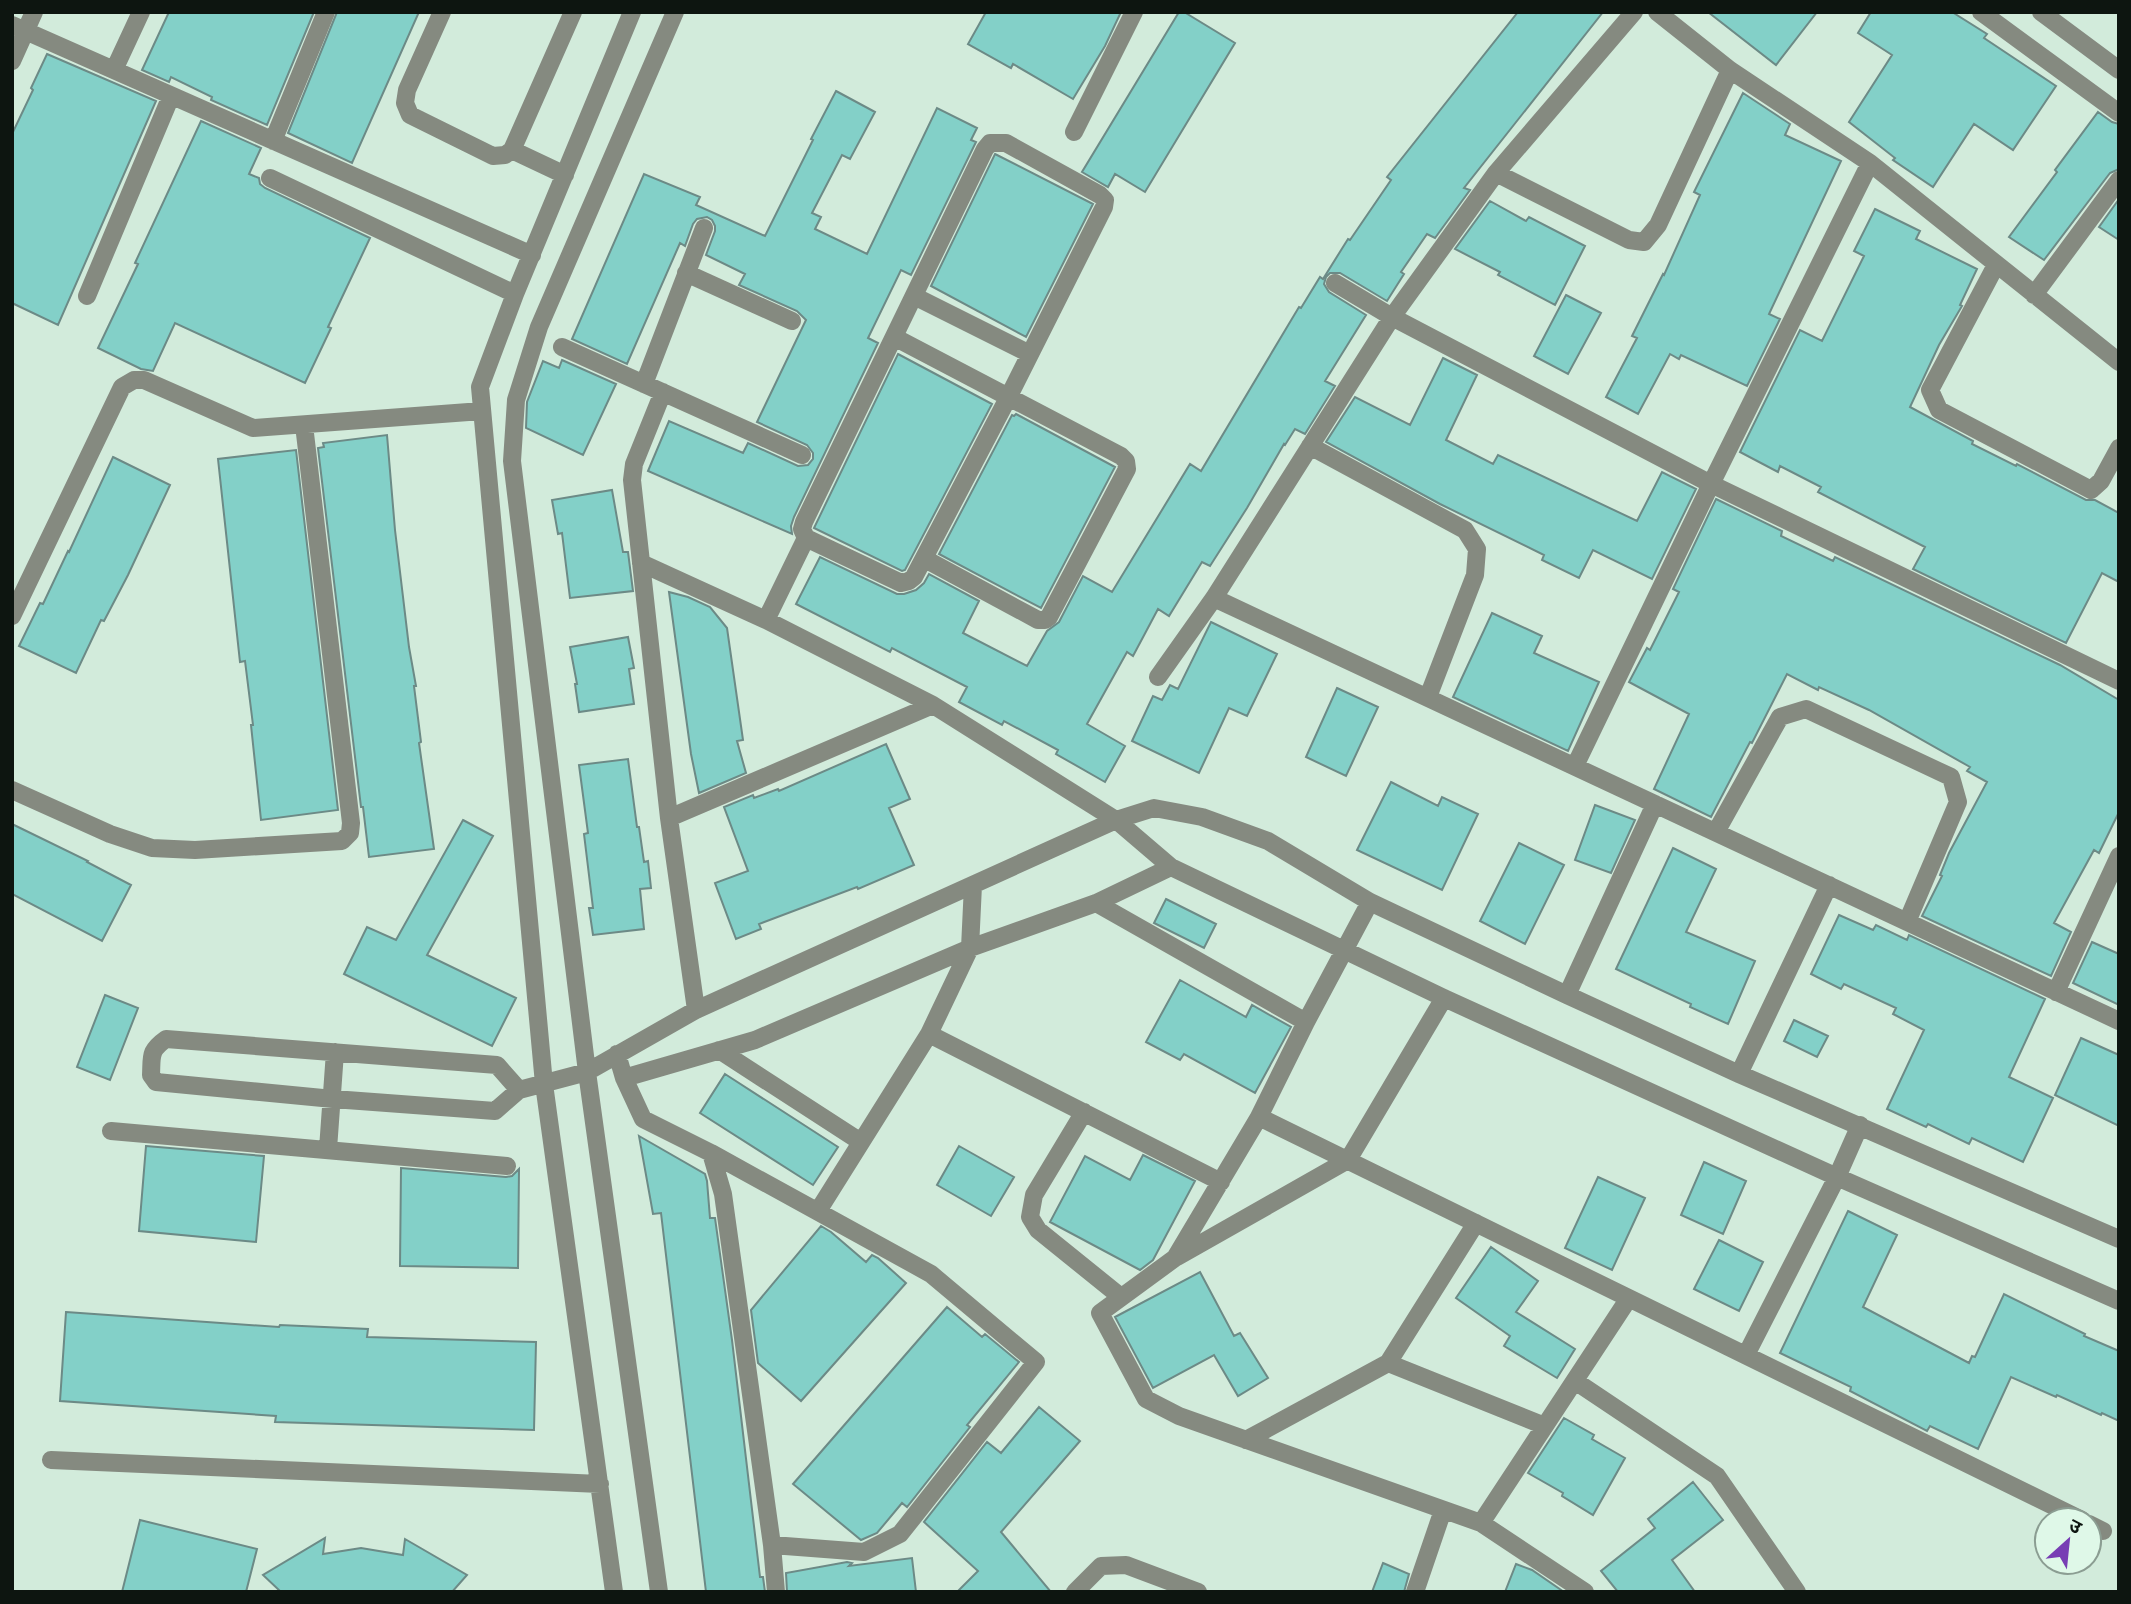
<svg xmlns="http://www.w3.org/2000/svg" width="2131" height="1604" font-family="Barlow,'Noto Sans Devanagari',sans-serif">
	<rect width="100%" height="100%" fill="#d2ebdb"/>
	<path fill="#83d0c8" stroke="#6c8a86" stroke-width="2" d="M 169,12 L 314,12 L 267,125 L 211,100 L 212,97 L 171,77 L 169,82 L 142,70 Z
		M 337,12 L 419,12 L 352,163 L 288,133 Z
		M 986,12 L 1121,12 L 1105,46 L 1073,99 L 1013,64 L 1011,68 L 968,44 Z
		M 1179,12 L 1184,12 L 1235,43 L 1145,192 L 1115,174 L 1108,187 L 1082,172 Z
		M 1518,12 L 1603,12 L 1464,188 L 1470,190 L 1435,238 L 1427,234 L 1401,272 L 1404,274 L 1387,301 L 1340,273 L 1330,273 L 1326,277 L 1324,284 L 1329,292 L 1366,315 L 1325,381 L 1335,386 L 1305,434 L 1295,429 L 1285,445 L 1284,444 L 1247,508 L 1210,566 L 1202,562 L 1169,616 L 1158,609 L 1133,656 L 1127,652 L 1087,724 L 1125,746 L 1105,782 L 1056,754 L 1058,750 L 1004,721 L 1002,725 L 959,702 L 967,687 L 892,648 L 890,652 L 796,604 L 820,557 L 897,594 L 904,594 L 916,590 L 924,583 L 929,574 L 979,601 L 963,633 L 1027,666 L 1047,631 L 1059,622 L 1083,576 L 1112,592 L 1190,464 L 1201,471 L 1299,307 L 1301,308 L 1320,277 L 1323,279 L 1348,239 L 1350,240 L 1391,180 L 1387,177 Z
		M 1708,12 L 1817,12 L 1776,65 Z
		M 1871,12 L 1952,12 L 1987,34 L 1984,38 L 2056,86 L 2013,150 L 1974,124 L 1933,187 L 1893,160 L 1895,158 L 1849,122 L 1892,55 L 1858,33 Z
		M 47,54 L 156,101 L 58,325 L 12,303 L 12,134 L 33,90 L 31,88 Z
		M 836,91 L 875,112 L 850,159 L 842,155 L 812,213 L 821,217 L 815,229 L 867,254 L 937,108 L 977,128 L 971,140 L 976,142 L 911,275 L 901,270 L 868,338 L 878,343 L 794,517 L 791,526 L 792,534 L 648,471 L 669,421 L 743,453 L 748,443 L 798,466 L 808,465 L 813,459 L 813,453 L 807,445 L 757,422 L 806,320 L 797,311 L 739,285 L 745,274 L 706,255 L 715,231 L 715,226 L 712,220 L 707,217 L 697,219 L 693,224 L 685,246 L 680,243 L 627,364 L 572,339 L 644,174 L 700,197 L 696,205 L 765,236 L 813,140 L 811,139 Z
		M 1743,93 L 1790,124 L 1785,135 L 1841,161 L 1769,314 L 1780,319 L 1747,386 L 1681,355 L 1679,359 L 1670,354 L 1638,414 L 1606,397 L 1637,338 L 1632,336 L 1663,274 L 1664,275 L 1700,195 L 1694,192 Z
		M 2098,112 L 2112,122 L 2119,124 L 2119,169 L 2110,173 L 2044,260 L 2009,237 L 2057,172 L 2055,170 Z
		M 201,121 L 261,148 L 249,174 L 259,178 L 260,184 L 265,188 L 370,238 L 328,327 L 331,328 L 305,383 L 175,323 L 153,371 L 141,369 L 98,348 L 138,264 L 135,263 Z
		M 995,154 L 1093,204 L 1026,337 L 931,286 Z
		M 2119,199 L 2119,240 L 2099,227 Z
		M 1490,201 L 1526,221 L 1529,217 L 1585,246 L 1555,305 L 1498,275 L 1500,272 L 1455,249 Z
		M 1875,209 L 1920,231 L 1916,239 L 1977,269 L 1960,305 L 1962,306 L 1939,345 L 1910,407 L 1973,441 L 1972,444 L 2016,466 L 2017,464 L 2086,500 L 2095,500 L 2119,513 L 2119,582 L 2102,573 L 2066,643 L 1913,569 L 1925,547 L 1818,492 L 1821,487 L 1780,466 L 1778,472 L 1740,452 L 1800,330 L 1822,341 L 1864,256 L 1854,251 Z
		M 1566,295 L 1601,313 L 1568,374 L 1534,356 Z
		M 898,354 L 992,404 L 905,570 L 902,571 L 814,528 Z
		M 1443,358 L 1477,375 L 1446,440 L 1493,464 L 1498,455 L 1637,521 L 1662,472 L 1696,489 L 1652,579 L 1593,550 L 1579,578 L 1542,560 L 1544,555 L 1440,504 L 1326,442 L 1355,397 L 1410,425 Z
		M 562,360 L 616,384 L 583,455 L 526,428 L 527,402 L 543,361 L 559,368 Z
		M 1016,414 L 1115,467 L 1041,608 L 939,554 L 1012,415 L 1014,416 Z
		M 387,435 L 395,530 L 409,647 L 416,686 L 414,686 L 421,742 L 419,743 L 434,849 L 369,857 L 363,807 L 361,807 L 318,448 L 324,447 L 323,443 Z
		M 296,450 L 338,810 L 261,820 L 251,725 L 253,725 L 245,661 L 240,662 L 218,459 Z
		M 113,457 L 170,485 L 128,575 L 104,621 L 101,620 L 76,673 L 19,646 L 40,603 L 43,604 L 68,551 L 69,552 Z
		M 612,490 L 623,552 L 628,552 L 633,591 L 570,598 L 562,533 L 558,534 L 552,500 Z
		M 1716,499 L 1782,531 L 1781,536 L 1833,561 L 1835,557 L 2060,665 L 2119,700 L 2119,812 L 2099,853 L 2094,850 L 2054,923 L 2071,932 L 2051,976 L 1922,916 L 1942,876 L 1940,875 L 1949,853 L 1987,782 L 1967,771 L 1970,767 L 1869,710 L 1819,687 L 1818,690 L 1787,674 L 1752,743 L 1750,742 L 1711,817 L 1654,789 L 1689,714 L 1629,682 L 1647,648 L 1650,650 L 1679,592 L 1673,589 Z
		M 669,592 L 688,597 L 710,607 L 727,628 L 743,740 L 737,741 L 746,773 L 699,793 L 691,754 Z
		M 1492,613 L 1542,636 L 1534,653 L 1599,682 L 1568,751 L 1453,697 Z
		M 1211,622 L 1277,654 L 1247,716 L 1229,708 L 1199,773 L 1132,741 L 1153,696 L 1162,700 L 1170,685 L 1178,689 Z
		M 628,637 L 634,668 L 629,669 L 634,704 L 579,712 L 575,684 L 577,684 L 570,647 Z
		M 1337,688 L 1378,707 L 1346,776 L 1306,757 Z
		M 886,744 L 910,799 L 889,808 L 914,865 L 858,889 L 857,887 L 759,924 L 761,929 L 736,939 L 715,883 L 748,871 L 724,807 L 753,795 L 754,798 L 778,789 L 779,791 Z
		M 628,759 L 637,827 L 639,827 L 644,862 L 648,861 L 651,888 L 640,889 L 644,929 L 593,935 L 589,908 L 593,908 L 584,834 L 588,833 L 579,765 Z
		M 1391,782 L 1438,806 L 1442,797 L 1478,814 L 1442,890 L 1357,850 Z
		M 1595,805 L 1635,820 L 1611,873 L 1575,860 Z
		M 463,820 L 493,836 L 427,955 L 516,998 L 492,1046 L 344,974 L 367,927 L 396,940 Z
		M 12,824 L 88,861 L 87,862 L 131,885 L 102,941 L 12,894 Z
		M 1519,843 L 1564,865 L 1525,944 L 1480,921 Z
		M 1673,848 L 1716,869 L 1686,932 L 1755,961 L 1728,1024 L 1690,1007 L 1691,1004 L 1616,969 Z
		M 1166,899 L 1216,924 L 1204,948 L 1154,923 Z
		M 1839,915 L 1873,930 L 1876,925 L 1907,940 L 1909,935 L 2045,999 L 2009,1077 L 2053,1098 L 2023,1162 L 1972,1138 L 1969,1144 L 1928,1124 L 1926,1127 L 1887,1109 L 1924,1030 L 1893,1014 L 1896,1008 L 1844,984 L 1841,989 L 1811,974 Z
		M 2092,942 L 2119,954 L 2119,1005 L 2073,983 Z
		M 1180,980 L 1246,1017 L 1252,1005 L 1291,1027 L 1255,1093 L 1184,1054 L 1180,1060 L 1146,1042 Z
		M 105,995 L 138,1008 L 110,1080 L 77,1067 Z
		M 1794,1020 L 1828,1036 L 1817,1057 L 1784,1041 Z
		M 2081,1038 L 2119,1055 L 2119,1126 L 2055,1095 Z
		M 725,1074 L 838,1147 L 813,1185 L 700,1113 Z
		M 639,1136 L 705,1174 L 707,1181 L 710,1218 L 715,1218 L 732,1340 L 760,1577 L 763,1577 L 765,1592 L 706,1592 L 661,1213 L 653,1214 Z
		M 146,1146 L 264,1156 L 256,1242 L 139,1231 Z
		M 959,1146 L 1014,1177 L 991,1216 L 937,1185 Z
		M 1143,1155 L 1195,1181 L 1153,1260 L 1140,1270 L 1050,1222 L 1085,1156 L 1130,1180 Z
		M 1704,1162 L 1746,1181 L 1723,1234 L 1681,1215 Z
		M 401,1168 L 506,1177 L 512,1176 L 519,1169 L 518,1268 L 400,1266 Z
		M 1598,1177 L 1645,1198 L 1612,1270 L 1565,1248 Z
		M 1848,1211 L 1897,1235 L 1863,1307 L 1969,1363 L 1972,1356 L 1975,1357 L 2004,1294 L 2085,1334 L 2084,1336 L 2119,1351 L 2119,1421 L 2102,1413 L 2101,1415 L 2057,1395 L 2056,1397 L 2011,1377 L 1978,1449 L 1930,1426 L 1927,1431 L 1850,1391 L 1851,1387 L 1780,1353 Z
		M 821,1226 L 831,1232 L 866,1262 L 872,1255 L 878,1258 L 906,1283 L 801,1401 L 758,1363 L 751,1310 Z
		M 1719,1240 L 1763,1262 L 1739,1311 L 1694,1289 Z
		M 1491,1247 L 1538,1281 L 1516,1312 L 1575,1349 L 1557,1378 L 1504,1346 L 1510,1336 L 1456,1298 Z
		M 1200,1272 L 1234,1336 L 1240,1333 L 1268,1378 L 1238,1396 L 1214,1355 L 1153,1388 L 1115,1317 Z
		M 947,1307 L 982,1337 L 985,1334 L 1019,1362 L 967,1425 L 970,1427 L 907,1507 L 902,1503 L 877,1533 L 861,1540 L 793,1484 Z
		M 66,1312 L 279,1327 L 280,1325 L 368,1329 L 367,1337 L 536,1342 L 534,1430 L 275,1422 L 276,1416 L 60,1401 Z
		M 1039,1407 L 1080,1441 L 1001,1532 L 1051,1592 L 957,1592 L 978,1571 L 924,1522 L 987,1442 L 1001,1453 Z
		M 1564,1418 L 1594,1435 L 1592,1439 L 1625,1458 L 1593,1515 L 1562,1496 L 1563,1493 L 1528,1473 Z
		M 1693,1482 L 1723,1520 L 1672,1560 L 1695,1592 L 1618,1592 L 1601,1571 L 1655,1528 L 1648,1519 Z
		M 140,1520 L 257,1549 L 246,1592 L 122,1592 Z
		M 325,1538 L 323,1554 L 361,1548 L 403,1555 L 405,1539 L 467,1575 L 452,1592 L 281,1592 L 263,1575 Z
		M 912,1558 L 916,1592 L 787,1592 L 786,1573 L 847,1562 L 852,1563 L 849,1566 Z
		M 1383,1563 L 1409,1574 L 1404,1592 L 1372,1592 Z
		M 1516,1564 L 1532,1570 L 1564,1592 L 1505,1592 Z"/>
	<g fill="none" stroke-linecap="round" stroke-linejoin="round">
		<path stroke="#858a80" stroke-width="18" d="M 442,12 L 407,90 L 405,103 L 410,115 L 493,156 L 505,155 L 512,150 L 565,175
			M 1657,12 L 1730,70 L 1870,163 L 2119,362
			M 1981,12 L 2119,113
			M 2041,12 L 2119,70
			M 12,25 L 532,255
			M 12,61 L 34,12
			M 114,70 L 141,12
			M 1074,132 L 1134,12
			M 273,141 L 326,12
			M 512,150 L 573,12
			M 1496,173 L 1629,240 L 1644,242 L 1658,225 L 1730,70
			M 270,178 L 515,294
			M 1996,265 L 1930,390 L 1939,410 L 2091,490 L 2101,481 L 2119,448
			M 686,273 L 792,321
			M 1335,283 L 1392,317 L 1711,484 L 2119,681
			M 2034,295 L 2119,180
			M 87,296 L 171,96
			M 914,296 L 1030,354
			M 894,337 L 1121,456 L 1126,461 L 1127,469 L 1049,617 L 1045,620 L 1038,620 L 925,559
			M 562,347 L 802,455
			M 644,384 L 704,228
			M 663,392 L 634,464 L 632,480 L 669,818 L 696,1010
			M 1310,446 L 1465,530 L 1477,549 L 1475,575 L 1428,697
			M 641,563 L 766,620 L 933,705 L 1116,820 L 1171,867 L 1444,998 L 1837,1177 L 2119,1301
			M 1214,598 L 2119,1021
			M 12,616 L 122,387 L 134,380 L 144,380 L 253,428 L 482,411
			M 766,620 L 806,538 L 802,529 L 804,522 L 985,149 L 990,143 L 1006,143 L 1100,195 L 1105,200 L 1104,207 L 1009,396 L 914,577 L 909,581 L 901,583 L 806,538
			M 1158,677 L 1214,598 L 1392,317 L 1496,173 L 1634,12
			M 1575,766 L 1711,484 L 1870,163
			M 12,790 L 110,834 L 152,848 L 195,850 L 342,841 L 350,833 L 351,823 L 304,425
			M 669,818 L 933,705
			M 1716,832 L 1780,717 L 1806,709 L 1951,777 L 1958,802 L 1907,922
			M 1370,902 L 1306,1022 L 1259,1117 L 1175,1258 L 1100,1313 L 1146,1399 L 1179,1416 L 1481,1523 L 1585,1592
			M 1096,903 L 1306,1022
			M 2056,992 L 2119,856
			M 1567,995 L 1655,804
			M 929,1034 L 1221,1182
			M 719,1050 L 861,1142
			M 617,1054 L 624,1078 L 643,1119 L 711,1153 L 723,1194 L 772,1545 L 776,1592
			M 1739,1074 L 1829,885
			M 624,1078 L 755,1040 L 970,948 L 1096,903 L 1171,867
			M 519,1090 L 497,1065 L 166,1039 C 149,1051 152,1056 151,1075 L 156,1082 L 333,1099 L 495,1111 L 519,1090 L 587,1072 L 696,1010 L 1116,820 L 1154,808 L 1202,817 L 1268,841 L 1370,902 L 1567,995 L 1739,1074 L 2119,1239
			M 1084,1112 L 1034,1195 L 1030,1217 L 1038,1230 L 1121,1297
			M 1259,1117 L 2082,1520
			M 111,1131 L 507,1166
			M 328,1149 L 335,1052
			M 711,1153 L 931,1274 L 1036,1362 L 900,1534 L 864,1552 L 772,1545
			M 818,1211 L 929,1034 L 970,948 L 973,885
			M 1177,1257 L 1348,1160 L 1444,998
			M 1746,1355 L 1837,1177 L 1860,1125
			M 1388,1363 L 1545,1426
			M 1575,1381 L 1717,1476 L 1797,1592
			M 1246,1440 L 1388,1363 L 1476,1223
			M 51,1460 L 600,1484
			M 1481,1523 L 1629,1298
			M 2089,1524 L 2103,1531
			M 614,1592 L 544,1084 L 480,387 L 515,294 L 632,12
			M 659,1592 L 587,1072 L 512,461 L 516,400 L 539,327 L 675,12
			M 1075,1592 L 1101,1566 L 1126,1565 L 1198,1592
			M 1415,1592 L 1443,1510"/>
	</g>
	<rect width="2131" height="1604" fill="none" stroke="#0d1510" stroke-width="28"/>
	<g transform="translate(2068 1541) rotate(27)"><circle r="33" fill="#dff8e8" stroke="#8b9d92" stroke-width="2"/>
	<path d="M0-5L12 26L0 18L-12 26Z" fill="#783eb4"/>
	<text y="-10" font-size="19" font-weight="bold" text-anchor="middle" fill="#0d1510">उ</text>
	</g>
</svg>
